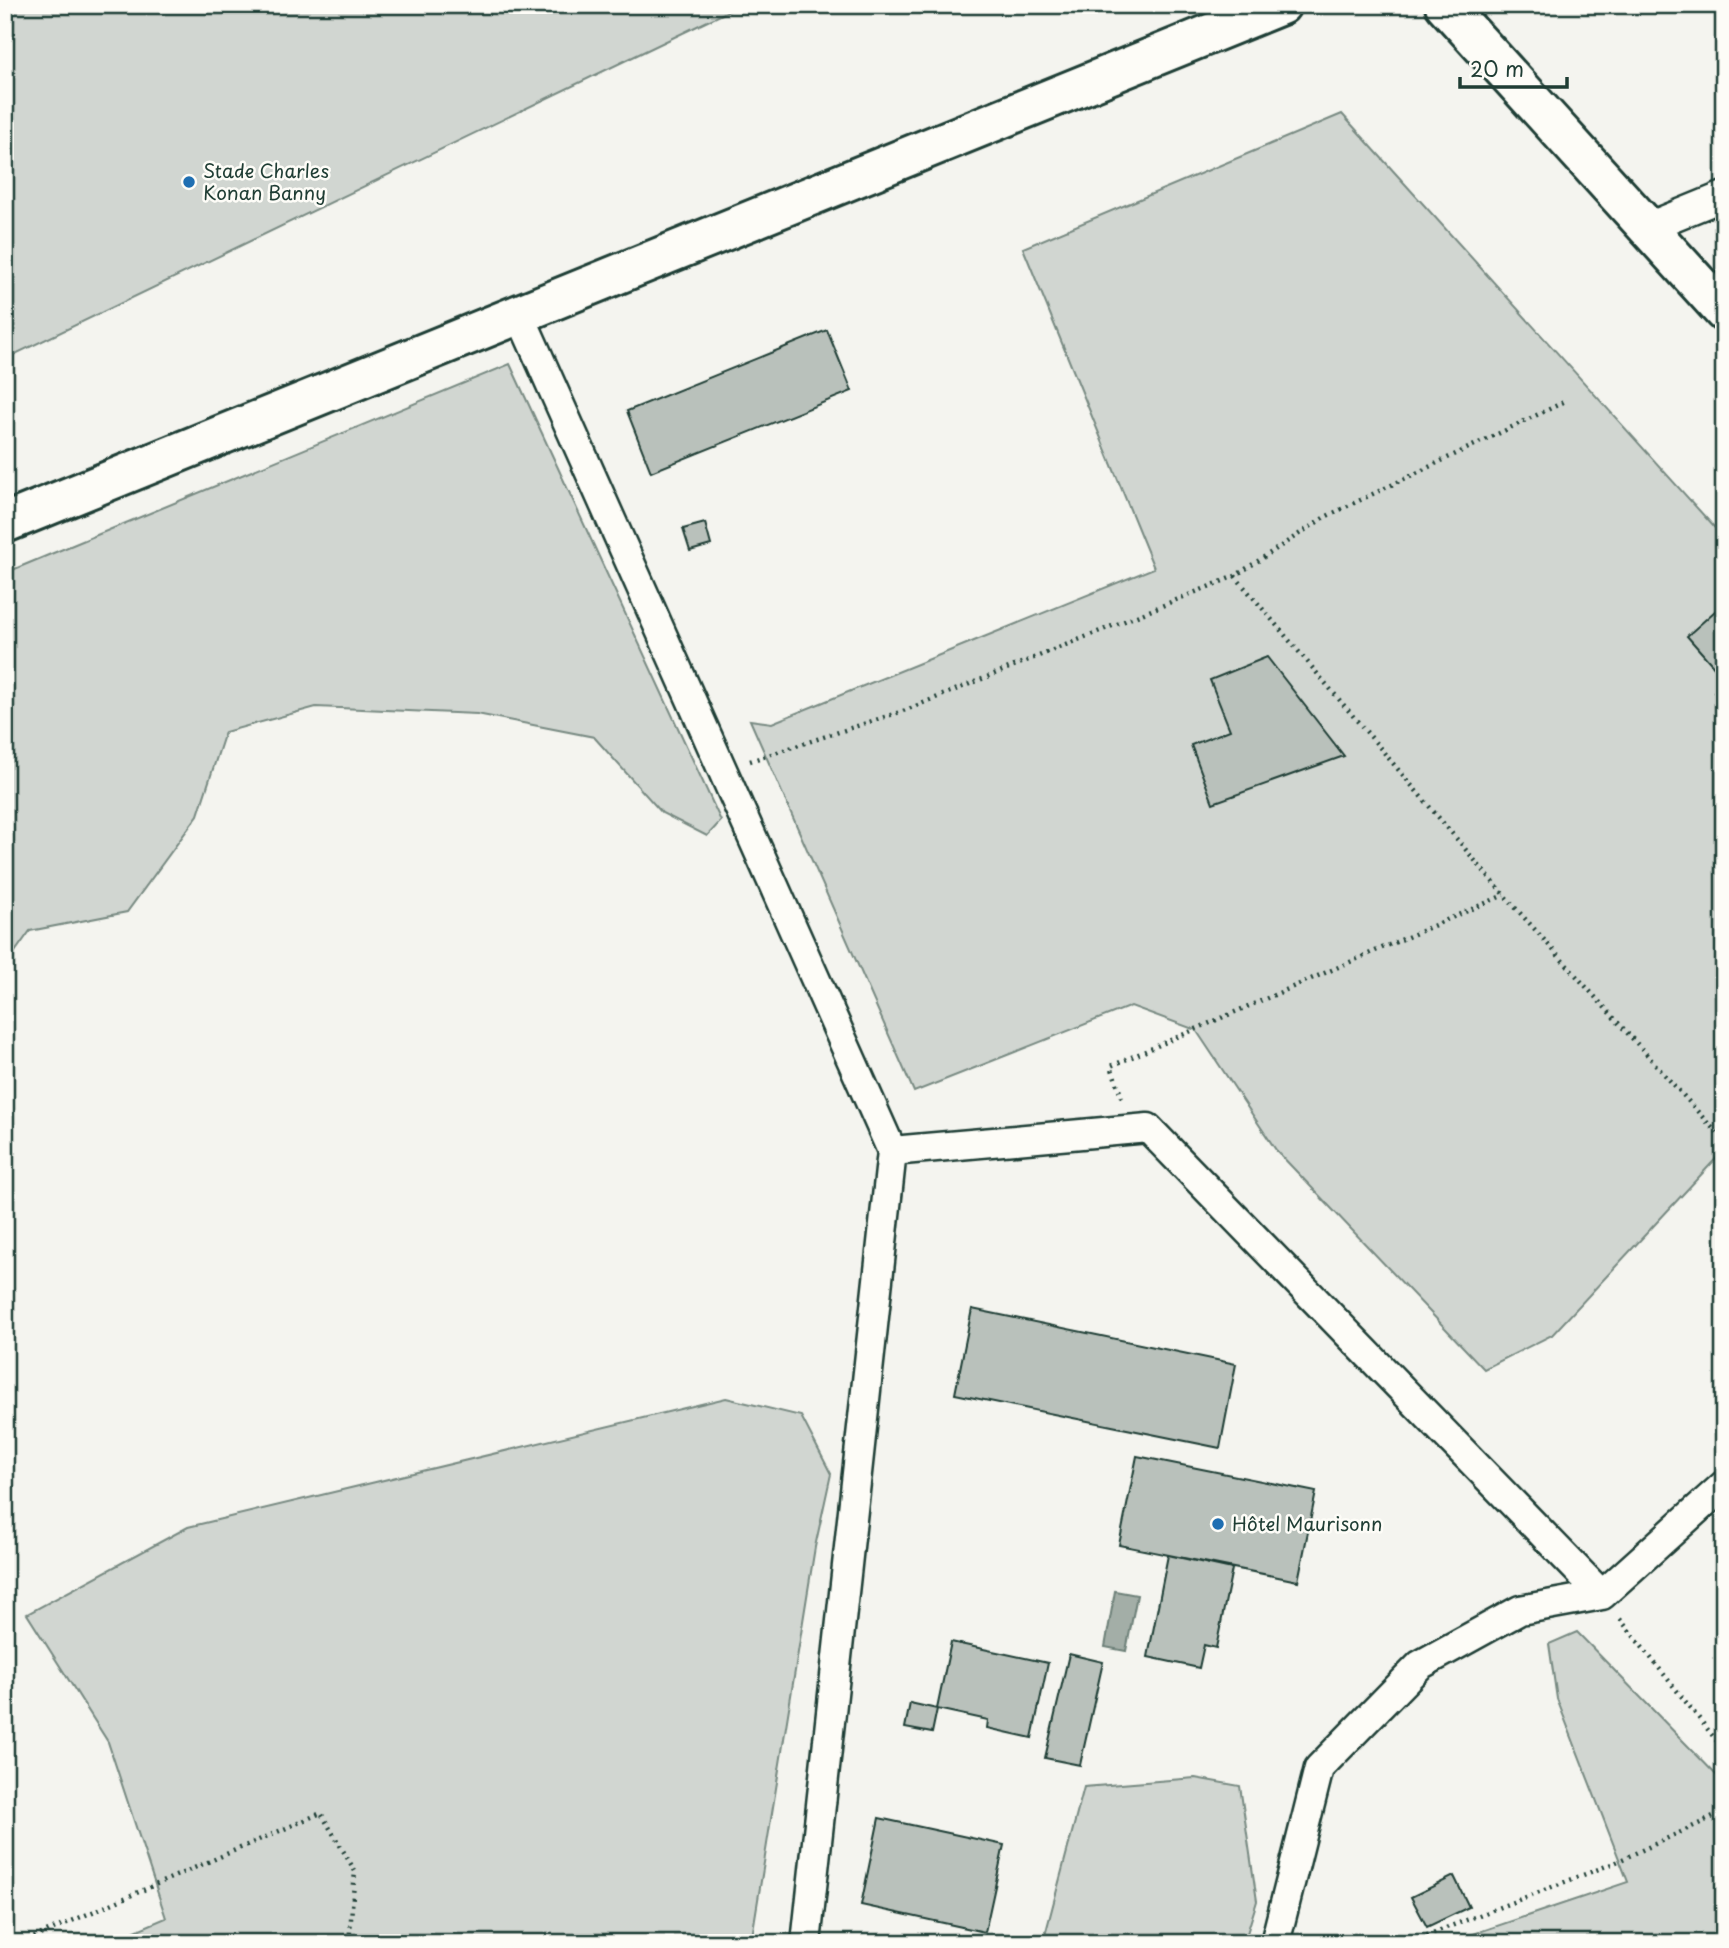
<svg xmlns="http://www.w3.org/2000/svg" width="1729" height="1948" font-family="'Playpen Sans',sans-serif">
	<rect width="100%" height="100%" fill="#f4f4ef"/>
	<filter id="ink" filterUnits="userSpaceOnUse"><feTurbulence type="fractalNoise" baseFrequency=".0143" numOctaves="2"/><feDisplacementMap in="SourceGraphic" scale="14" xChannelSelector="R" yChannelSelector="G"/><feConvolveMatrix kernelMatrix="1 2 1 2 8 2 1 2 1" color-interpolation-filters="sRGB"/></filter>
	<g filter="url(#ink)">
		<path fill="#d1d6d1" stroke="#788a82" stroke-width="2" d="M 5,5 L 741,5 L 5,359 Z
			M 1342,114 L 1724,538 L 1724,1150 L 1552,1335 L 1484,1369 L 1276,1150 L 1196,1030 L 1131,1006 L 914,1092 L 750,720 L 772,723 L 1154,568 L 1023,248 Z
			M 510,364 L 721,821 L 707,836 L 662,813 L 594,737 L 477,714 L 316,707 L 225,732 L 198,815 L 127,912 L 30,931 L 5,966 L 5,573 Z
			M 726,1398 L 801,1416 L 831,1474 L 815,1547 L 751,1943 L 107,1943 L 166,1918 L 108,1742 L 27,1614 L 188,1527 Z
			M 1577,1632 L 1724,1783 L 1724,1943 L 1477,1943 L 1473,1934 L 1628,1882 L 1557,1699 L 1549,1644 Z
			M 1195,1778 L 1240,1786 L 1257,1901 L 1244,1943 L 1043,1943 L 1084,1787 Z"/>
		<path fill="#a3aea7" stroke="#6e8179" stroke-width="2" d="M 1115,1591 L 1137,1595 L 1126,1651 L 1105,1647 Z"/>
		<path fill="#b9c1bb" stroke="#1f3d34" stroke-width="2" d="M 827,330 L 852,391 L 651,472 L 627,411 Z
			M 705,523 L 711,545 L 690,551 L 683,529 Z
			M 1724,603 L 1724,678 L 1687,636 Z
			M 1267,657 L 1344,756 L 1213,803 L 1191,745 L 1230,730 L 1210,680 Z
			M 1724,684 L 1724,703 L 1714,692 Z
			M 972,1309 L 1236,1364 L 1220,1448 L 955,1394 Z
			M 1137,1456 L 1316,1492 L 1298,1581 L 1119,1545 Z
			M 1168,1555 L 1232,1569 L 1216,1648 L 1204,1645 L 1199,1668 L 1148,1657 Z
			M 951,1642 L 1048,1663 L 1032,1738 L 987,1728 L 988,1720 L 937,1709 Z
			M 1069,1654 L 1103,1662 L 1080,1765 L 1045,1758 Z
			M 910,1703 L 937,1709 L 932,1733 L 905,1728 Z
			M 879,1818 L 1004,1845 L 985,1932 L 861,1905 Z
			M 1454,1876 L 1469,1907 L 1427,1927 L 1411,1897 Z"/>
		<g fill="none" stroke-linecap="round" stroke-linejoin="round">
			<g stroke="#1f3d34" stroke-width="33">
				<path id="street" d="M 1648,227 L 1724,196
					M 519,313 L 892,1151 L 806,1943
					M 892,1151 L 1148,1128 L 1602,1595
					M 1275,1943 L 1319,1768 L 1420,1665 L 1520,1610 L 1602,1595 L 1724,1485"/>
			</g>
			<g stroke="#1f3d34" stroke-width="44">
				<path id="secondary" d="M 1445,5 L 1724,312
					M 5,523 L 1281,5"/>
			</g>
			<path stroke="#1f3d34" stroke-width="4.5" stroke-dasharray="2 5" stroke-linecap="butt" d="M 1235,576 L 1504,895 L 1724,1141
				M 750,761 L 906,710 L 1235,576 L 1325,517 L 1566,401
				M 1122,1098 L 1111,1066 L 1504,895
				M 1620,1619 L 1724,1750
				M 21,1943 L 321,1813 L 355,1871 L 349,1943
				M 1407,1943 L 1614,1863 L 1724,1812"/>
			<use href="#street" stroke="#fdfcf7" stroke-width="28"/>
			<use href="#secondary" stroke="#fdfcf7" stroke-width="38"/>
		</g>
	</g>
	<g fill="#1f6fb2" stroke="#fdfcf7" stroke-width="2.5">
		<circle cx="189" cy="182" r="7"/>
		<circle cx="1218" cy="1524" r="7"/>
	</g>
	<g text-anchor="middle" stroke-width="5" stroke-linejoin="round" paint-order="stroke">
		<g font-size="19" fill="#1f3d34" stroke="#fdfcf7" text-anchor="start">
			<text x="203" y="178">Stade Charles<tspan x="203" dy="22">Konan Banny</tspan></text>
			<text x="1232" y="1531">Hôtel Maurisonn</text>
		</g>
	</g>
	<rect width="1729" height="1948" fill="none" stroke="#fdfcf7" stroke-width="28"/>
	<rect x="14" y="14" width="1701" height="1920" fill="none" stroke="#1f3d34" stroke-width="2.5" filter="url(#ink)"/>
	<path d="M1460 77v10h107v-10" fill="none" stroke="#1f3d34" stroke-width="3.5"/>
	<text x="1470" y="77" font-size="21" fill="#1f3d34" stroke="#fdfcf7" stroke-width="5" paint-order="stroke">20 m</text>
</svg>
